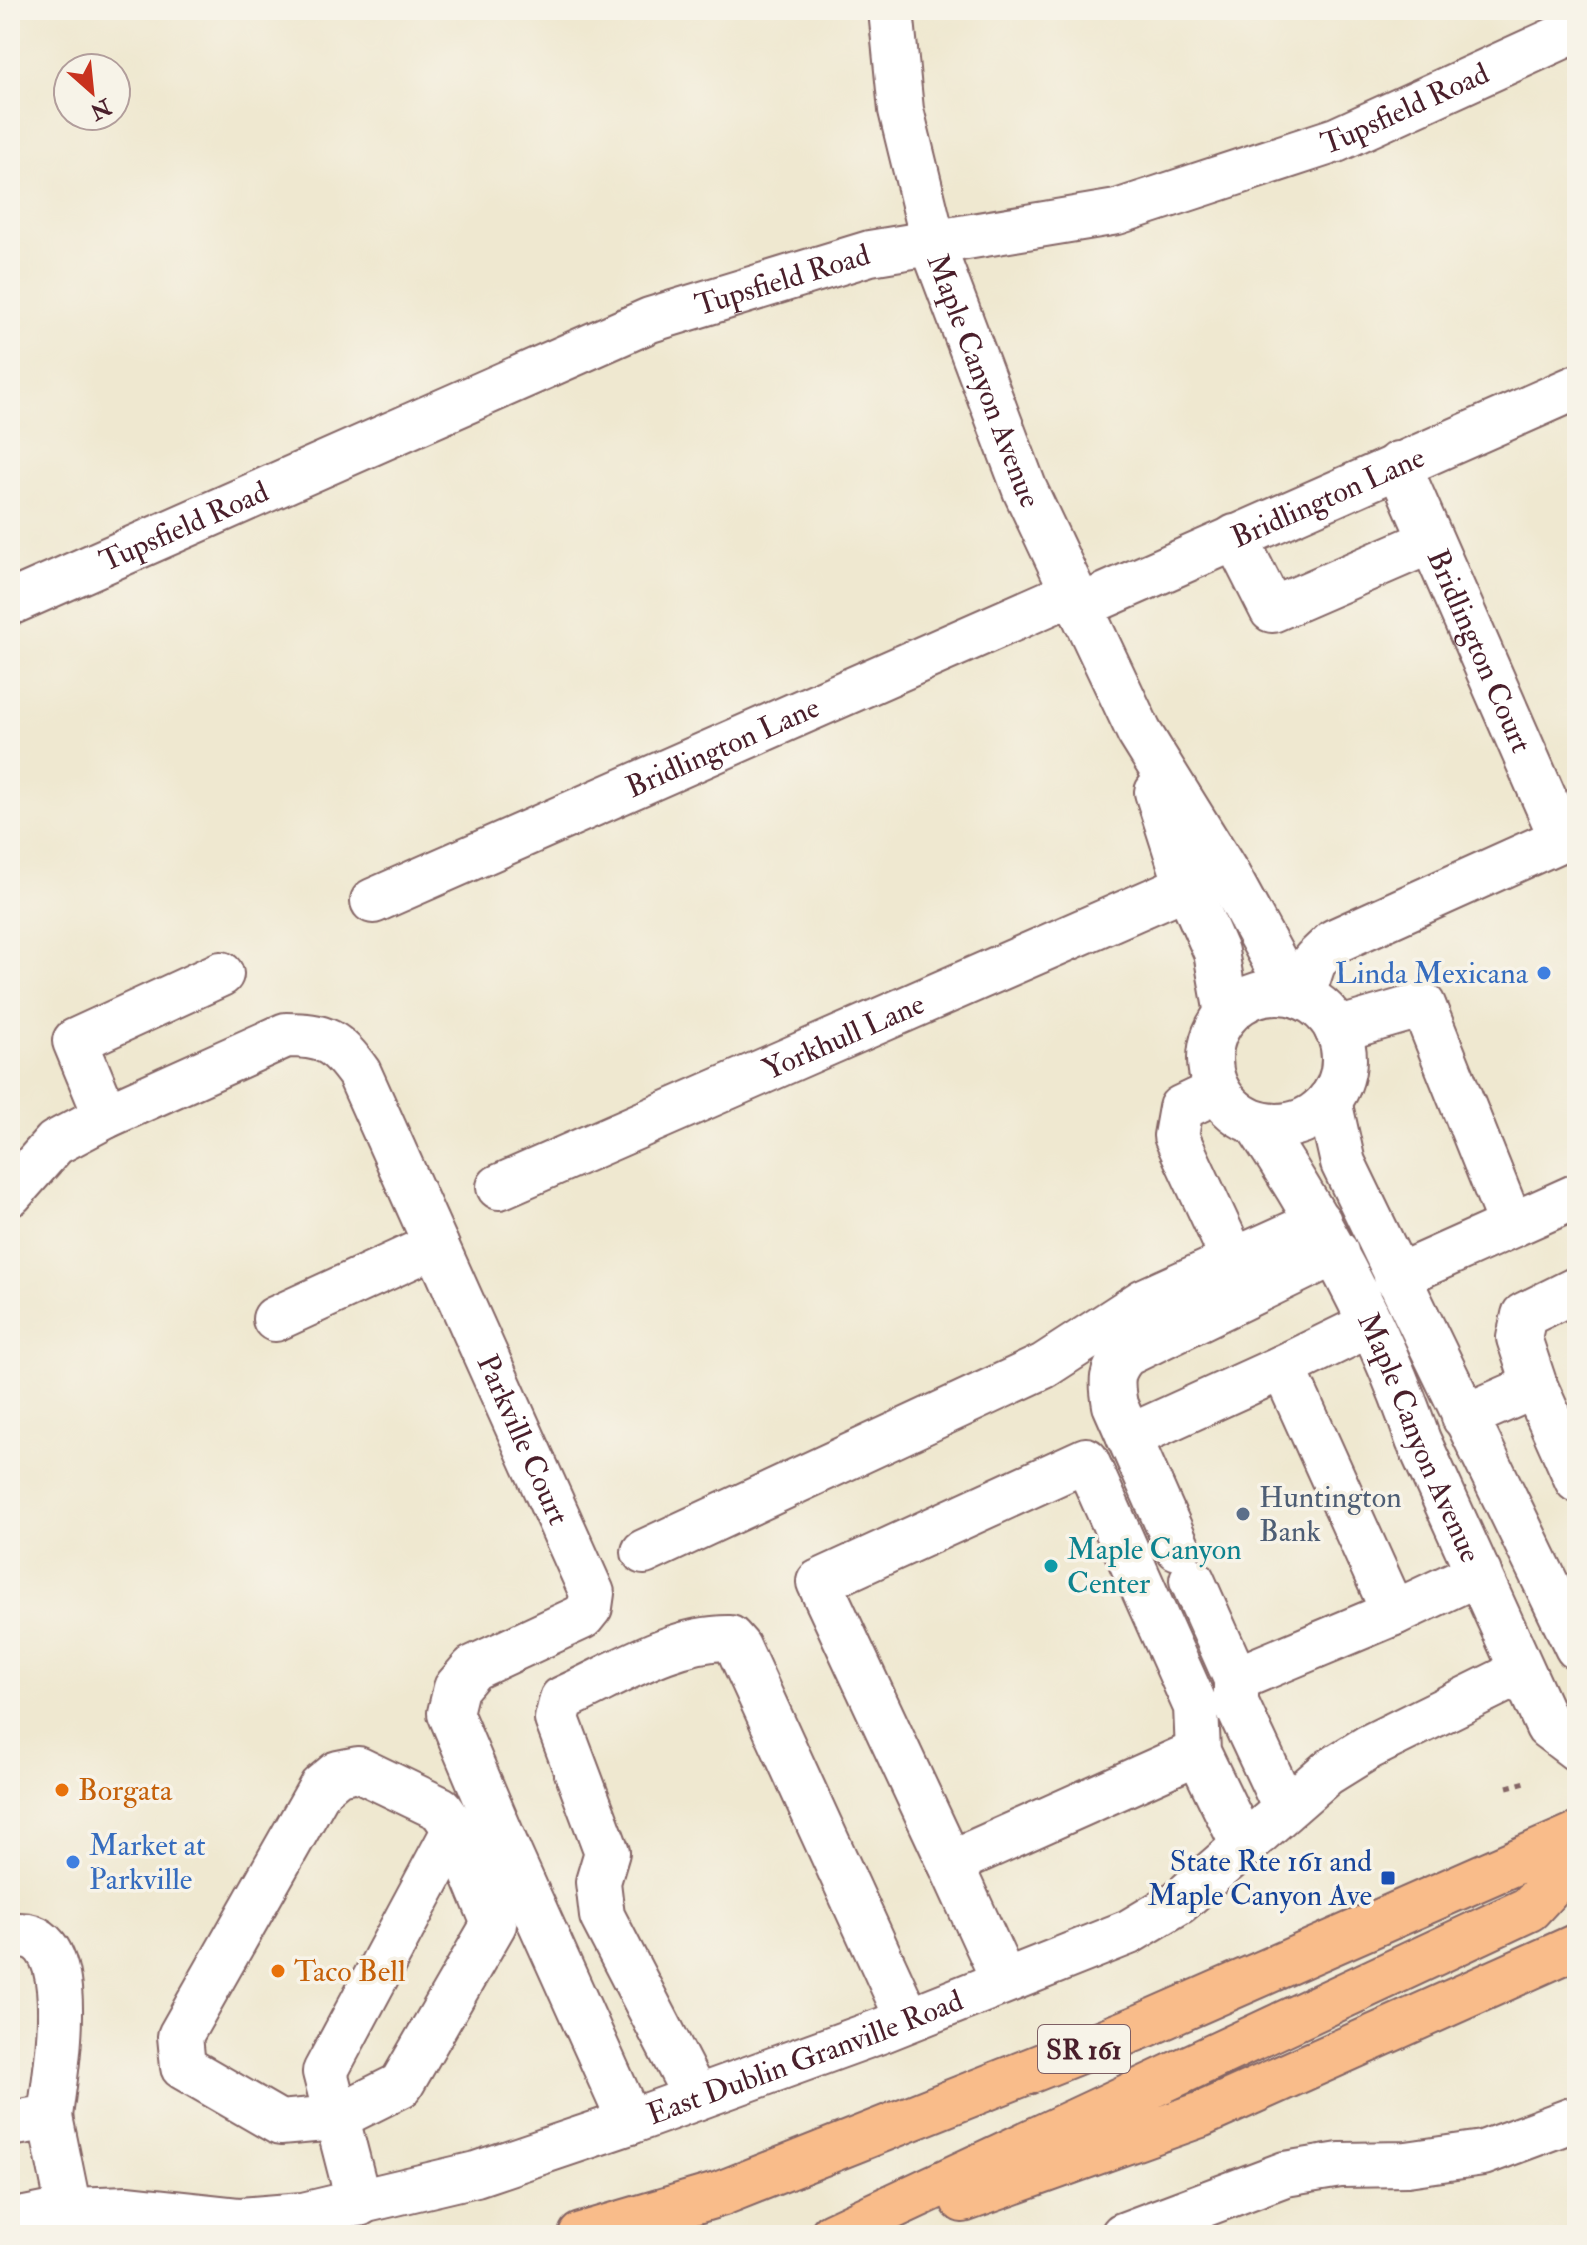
<svg xmlns="http://www.w3.org/2000/svg" width="1587" height="2245" font-family="'IM FELL Double Pica',serif">
	<rect width="100%" height="100%" fill="#f7f3e8"/>
	<filter id="ink" filterUnits="userSpaceOnUse"><feTurbulence type="fractalNoise" baseFrequency=".0125" numOctaves="2"/><feDisplacementMap in="SourceGraphic" scale="16" xChannelSelector="R" yChannelSelector="G"/><feConvolveMatrix kernelMatrix="1 2 1 2 8 2 1 2 1" color-interpolation-filters="sRGB"/></filter>
	<filter id="wash" filterUnits="userSpaceOnUse"><feTurbulence type="fractalNoise" baseFrequency=".006" numOctaves="4" result="noise"/><feDisplacementMap in="SourceGraphic" scale="32" xChannelSelector="R" yChannelSelector="G"/><feGaussianBlur stdDeviation="1.8" result="paint"/><feColorMatrix in="noise" values="0 0 0 0 0 0 0 0 0 0 0 0 0 0 0 0 0 1.4 0 .05"/><feComposite in="paint" operator="in"/></filter>
	<g filter="url(#wash)">
		<rect width="100%" height="100%" fill="#efe8d0"/>
	</g>
	<g filter="url(#ink)">
		<g fill="none" stroke-linecap="round" stroke-linejoin="round">
			<g stroke="#846565" stroke-width="48">
				<g id="minor">
					<path id="s1" d="M 891,10 L 901,110 L 937,257 L 1025,490 L 1139,732 L 1227,874 L 1292,993"/>
					<path id="s2" d="M 1398,464 L 1562,839"/>
					<path d="M 1235,537 L 1272,610 L 1431,541"/>
					<path id="s3" d="M 10,603 L 650,320 L 870,253 L 1117,212 L 1336,140 L 1577,30"/>
					<path id="s4" d="M 1079,607 L 1577,387"/>
					<path d="M 1157,792 L 1187,886 L 1216,952 L 1227,1014"/>
					<path id="s5" d="M 373,901 L 1072,593"/>
					<circle cx="1277" cy="1059" r="67"/>
					<path d="M 1302,997 L 1314,961 L 1335,941 L 1577,832"/>
					<path d="M 1337,1030 L 1423,1005 L 1511,1225"/>
					<path d="M 1217,1091 L 1181,1108 L 1176,1136 L 1234,1261"/>
					<path d="M 1329,1101 L 1343,1163 L 1577,1647"/>
					<path d="M 106,1116 L 75,1041 L 221,974"/>
					<path id="s6" d="M 1257,1124 C 1322,1222 1380,1328 1418,1440 L 1548,1727 L 1577,1749"/>
					<path id="s7" d="M 499,1187 L 1187,886"/>
					<path id="s8" d="M 10,1194 L 55,1143 L 106,1116 L 286,1035 C 325,1035 336,1041 359,1073 L 592,1593 L 590,1607 L 582,1617 L 473,1668 L 456,1688 L 450,1713 L 510,1855 L 630,2122"/>
					<path d="M 1396,1277 L 1577,1196"/>
					<path d="M 275,1319 L 436,1245"/>
					<path d="M 1369,1325 L 1283,1367 L 1394,1613 L 1479,1573"/>
					<path d="M 1535,1386 L 1577,1480"/>
					<path d="M 1464,1417 L 1535,1386 L 1519,1338 L 1524,1315 L 1577,1289"/>
					<path d="M 1129,1437 L 1283,1367"/>
					<path d="M 1178,1548 L 1115,1405 C 1111,1383 1110,1370 1126,1354 L 1336,1252"/>
					<path d="M 644,1552 L 1044,1366 L 1144,1301 L 1319,1222"/>
					<path d="M 1192,1580 L 1236,1679 L 1236,1703 L 1285,1808"/>
					<path d="M 1236,1679 L 1394,1613"/>
					<path d="M 358,1769 L 441,1809 L 455,1829 L 494,1924 L 401,2085 L 335,2118 L 280,2123 L 183,2067 L 180,2036 L 321,1787 L 338,1773 Z"/>
					<path d="M 950,1863 L 819,1582 L 1086,1460 L 1196,1707 L 1198,1752 L 1243,1845"/>
					<path d="M 10,1936 C 86,1921 54,2075 50,2117"/>
					<path d="M 1004,1981 L 950,1863 L 1198,1752"/>
					<path d="M 696,2098 L 602,1916 L 598,1882 L 607,1852 L 557,1719 L 562,1699 C 614,1676 672,1637 730,1638 L 738,1647 L 908,2019"/>
					<path d="M 10,2124 L 50,2117 L 69,2210"/>
					<path d="M 359,2204 L 325,2072 L 455,1829"/>
					<path id="s9" d="M 10,2222 L 69,2210 L 129,2208 L 240,2220 L 303,2215 L 476,2174 L 630,2122 L 883,2030 L 1129,1932 L 1179,1902 L 1327,1773 L 1369,1747 L 1521,1672"/>
					<path d="M 1123,2235 L 1285,2174 L 1340,2165 L 1407,2164 L 1483,2153 L 1577,2118"/>
				</g>
			</g>
			<g stroke="#846565" stroke-width="48">
				<path id="major" d="M 963,2200 L 1200,2115 L 1577,1946
					M 581,2235 L 720,2194 L 1017,2076 L 1145,2025 L 1577,1835
					M 832,2235 L 1529,1909 L 1577,1857"/>
			</g>
			<path stroke="#846565" stroke-width="5" stroke-dasharray="6 6" stroke-linecap="butt" d="M 1507,1787 L 1526,1782"/>
			<use href="#minor" stroke="#fff" stroke-width="44"/>
			<use href="#major" stroke="#f9bc8a" stroke-width="44"/>
		</g>
	</g>
	<g fill="#3f7fe0" stroke="#f7f3e8" stroke-width="3">
		<circle cx="1544" cy="973" r="8"/>
		<circle cx="73" cy="1862" r="8"/>
	</g>
	<circle fill="#5c6f8a" stroke="#f7f3e8" stroke-width="3" cx="1243" cy="1514" r="8"/>
	<circle fill="#0f9aa8" stroke="#f7f3e8" stroke-width="3" cx="1051" cy="1566" r="8"/>
	<g fill="#e8710a" stroke="#f7f3e8" stroke-width="3">
		<circle cx="62" cy="1790" r="8"/>
		<circle cx="278" cy="1971" r="8"/>
	</g>
	<rect fill="#1a4fb4" stroke="#f7f3e8" stroke-width="3" x="1380" y="1870" width="16" height="16" rx="4"/>
	<g text-anchor="middle" stroke-width="7" stroke-linejoin="round" paint-order="stroke">
		<rect fill="#f7f3e8" stroke="#7e5f64" stroke-width="2" x="1038" y="2025" width="92" height="48" rx="6"/>
		<g font-size="28" font-weight="bold" fill="#4a1f2b">
			<text x="1084" y="2059">SR 161</text>
		</g>
		<g font-size="30" fill="#4a1f2b" stroke="#f7f3e8">
			<text dy="10" stroke="none"><textPath href="#s3" startOffset="1486">Tupsfield Road</textPath></text>
			<text dy="10" stroke="none"><textPath href="#s3" startOffset="838">Tupsfield Road</textPath></text>
			<text dy="10" stroke="none"><textPath href="#s1" startOffset="384">Maple Canyon Avenue</textPath></text>
			<text dy="10" stroke="none"><textPath href="#s4" startOffset="272">Bridlington Lane</textPath></text>
			<text dy="10" stroke="none"><textPath href="#s3" startOffset="190">Tupsfield Road</textPath></text>
			<text dy="10" stroke="none"><textPath href="#s2" startOffset="204">Bridlington Court</textPath></text>
			<text dy="10" stroke="none"><textPath href="#s5" startOffset="382">Bridlington Lane</textPath></text>
			<text dy="10" stroke="none"><textPath href="#s7" startOffset="376">Yorkhull Lane</textPath></text>
			<text dy="10" stroke="none"><textPath href="#s6" startOffset="354">Maple Canyon Avenue</textPath></text>
			<text dy="10" stroke="none"><textPath href="#s8" startOffset="812">Parkville Court</textPath></text>
			<text dy="10" stroke="none"><textPath href="#s9" startOffset="822">East Dublin Granville Road</textPath></text>
		</g>
		<g font-size="30" fill="#366cbe" stroke="#f7f3e8" text-anchor="end">
			<text x="1528" y="983">Linda Mexicana</text>
			<text x="89" y="1855" text-anchor="start">Market at<tspan x="89" dy="34">Parkville</tspan></text>
		</g>
		<g font-size="30" fill="#4e5e75" stroke="#f7f3e8" text-anchor="start">
			<text x="1259" y="1507">Huntington<tspan x="1259" dy="34">Bank</tspan></text>
		</g>
		<g font-size="30" fill="#0d838f" stroke="#f7f3e8" text-anchor="start">
			<text x="1067" y="1559">Maple Canyon<tspan x="1067" dy="34">Center</tspan></text>
		</g>
		<g font-size="30" fill="#c56008" stroke="#f7f3e8" text-anchor="start">
			<text x="78" y="1800">Borgata</text>
			<text x="294" y="1981">Taco Bell</text>
		</g>
		<g font-size="30" fill="#164399" stroke="#f7f3e8" text-anchor="end">
			<text x="1372" y="1871">State Rte 161 and<tspan x="1372" dy="34">Maple Canyon Ave</tspan></text>
		</g>
	</g>
	<rect width="1587" height="2245" fill="none" stroke="#f7f3e8" stroke-width="40"/>
	<g transform="translate(92 92) rotate(153)"><circle r="38" fill="#f7f3e8" stroke="#b29e9c" stroke-width="2"/>
	<path d="M0-6L14 30L0 20L-14 30Z" fill="#c8321e"/>
	<text y="-12" font-size="22" font-weight="bold" text-anchor="middle" fill="#4a1f2b">N</text>
	</g>
</svg>
